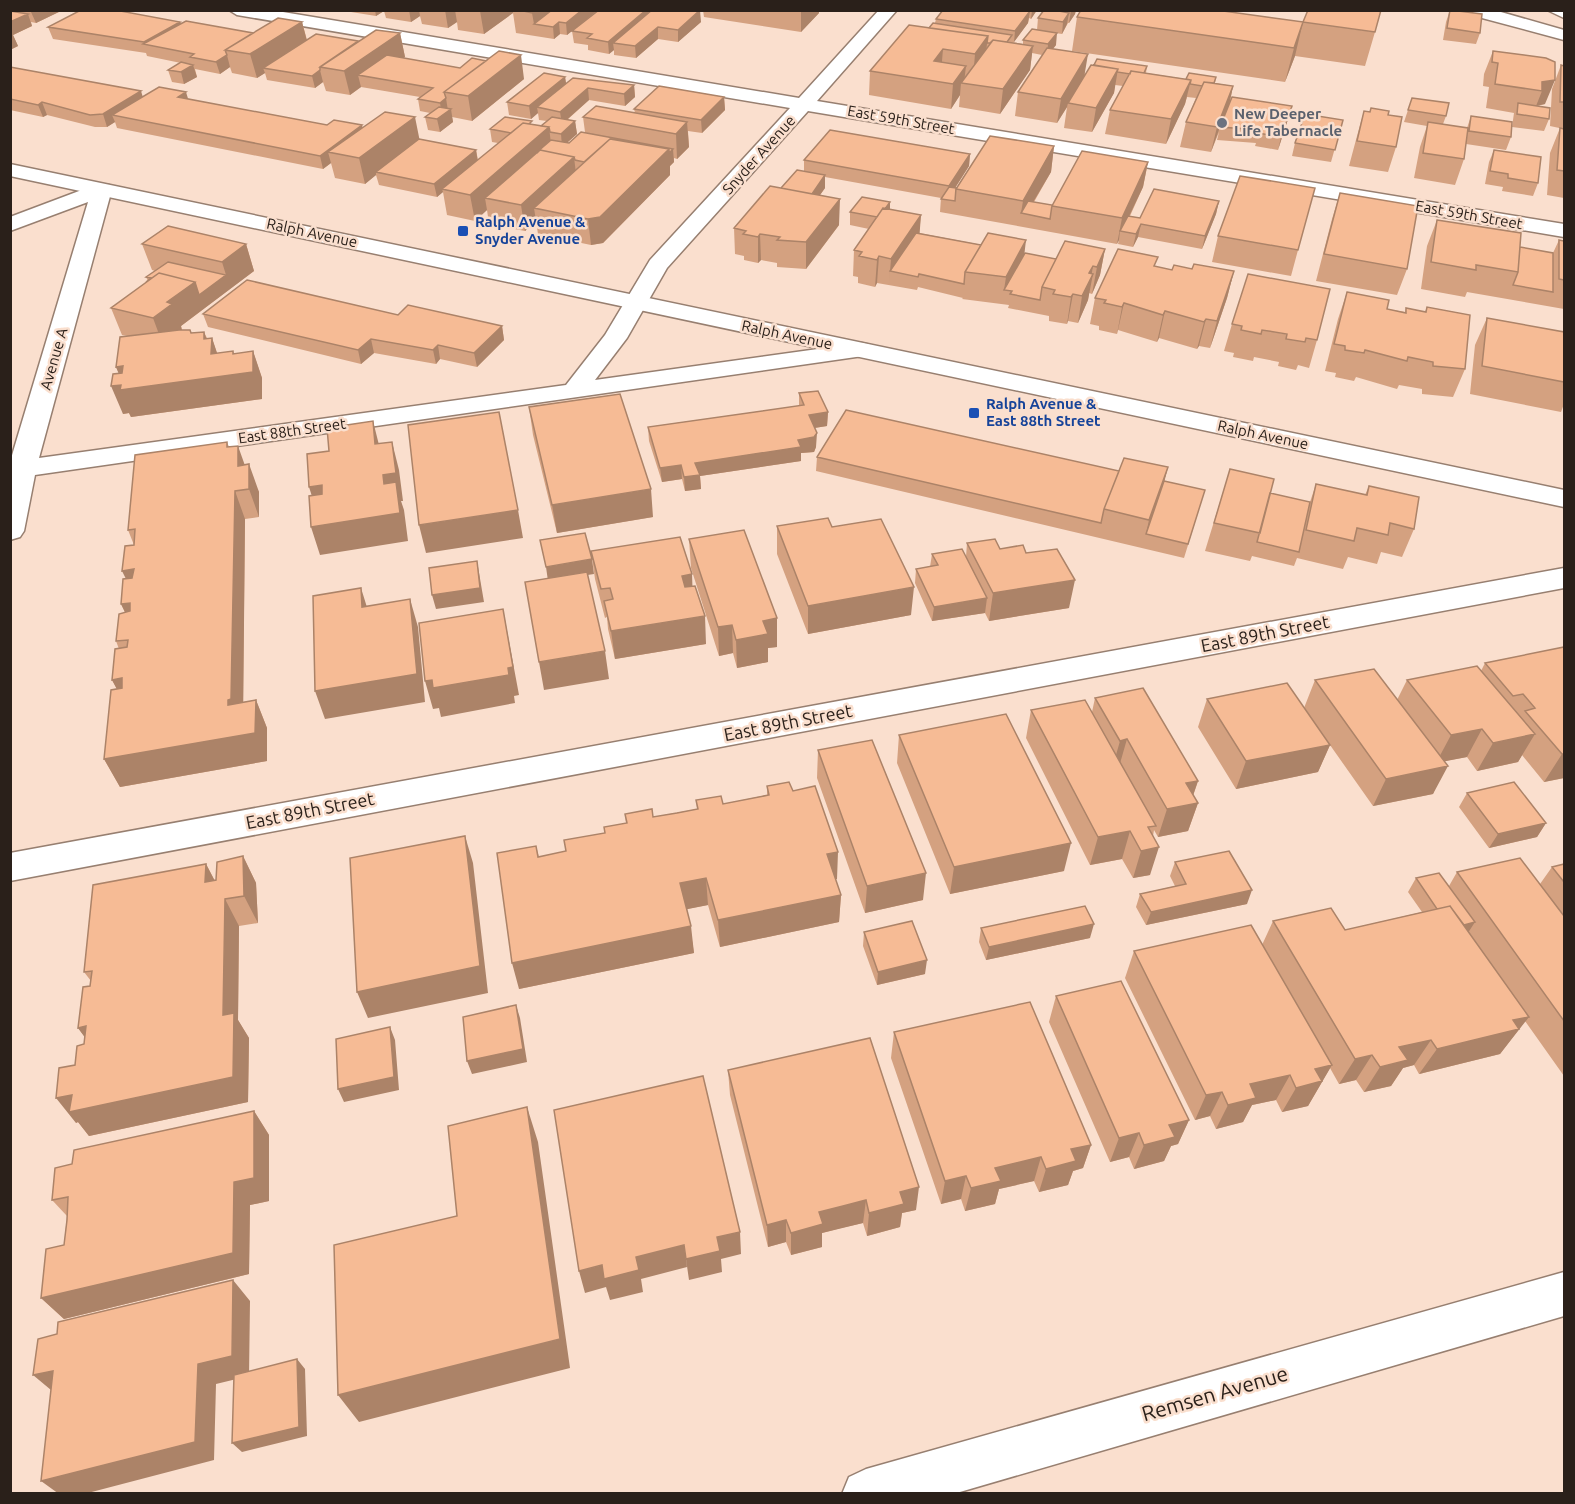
<svg xmlns="http://www.w3.org/2000/svg" width="1575" height="1504" font-family="Ubuntu,sans-serif">
	<rect width="100%" height="100%" fill="#fadfce"/>
	<g fill="none" stroke-linecap="round" stroke-linejoin="round">
		<g stroke="#977f70" stroke-width="3">
			<path id="street" d="M 229,10 L 271,10 L 799,98 L 879,10 L 897,10 L 817,101 L 1564,224 L 1564,237 L 808,111 L 667,268 L 627,338 L 595,380 L 861,343 L 870,345 L 873,350 L 870,355 L 35,475 L 24,531 L 20,537 L 10,540 L 10,462 L 88,202 L 10,231 L 10,217 L 95,185 L 109,185 L 112,189 L 39,458 L 566,385 L 605,335 L 650,260 L 790,108 L 237,15 Z
				M 1564,568 L 1564,588 L 10,881 L 10,853 Z"/>
		</g>
		<g stroke="#977f70" stroke-width="3">
			<path id="secondary" d="M 1465,10 L 1494,10 L 1564,30 L 1564,40 L 1467,14 Z
				M 10,164 L 1564,490 L 1564,507 L 10,176 Z
				M 1564,1272 L 1564,1316 L 953,1494 L 842,1494 L 849,1477 L 866,1469 Z"/>
		</g>
		<g stroke="#977f70" stroke-width="3">
			<path id="primary" d="M 1547,10 L 1564,10 L 1564,18 Z"/>
		</g>
		<use href="#street" fill="#fff" fill-rule="evenodd"/>
		<use href="#secondary" fill="#fff" fill-rule="evenodd"/>
		<use href="#primary" fill="#fff" fill-rule="evenodd"/>
	</g>
	<path fill="#d4a180" d="M 10,10 L 63,10 L 36,23 L 31,22 L 32,26 L 13,35 L 18,46 L 10,50 Z
		M 351,10 L 651,10 L 651,11 L 701,22 L 678,42 L 658,39 L 636,58 L 614,55 L 614,50 L 609,54 L 588,50 L 588,45 L 574,43 L 572,31 L 567,35 L 560,34 L 554,39 L 516,33 L 513,13 L 484,34 L 458,30 L 457,22 L 448,28 L 422,24 L 420,16 L 411,22 L 386,18 L 384,11 L 376,16 L 351,12 Z
		M 703,10 L 819,10 L 819,13 L 801,32 L 704,17 Z
		M 943,10 L 1037,10 L 1031,19 L 1029,18 L 1028,23 L 1014,42 L 1012,42 L 1023,44 L 1023,40 L 1037,30 L 1038,18 L 1044,10 L 1076,10 L 1075,14 L 1069,23 L 1068,23 L 1062,34 L 1049,32 L 1056,45 L 1053,49 L 1085,74 L 1147,66 L 1146,73 L 1186,79 L 1216,77 L 1215,83 L 1233,86 L 1229,106 L 1292,106 L 1278,150 L 1255,146 L 1256,143 L 1217,140 L 1219,132 L 1211,152 L 1180,147 L 1186,122 L 1196,98 L 1187,97 L 1185,104 L 1166,144 L 1105,134 L 1110,110 L 1123,86 L 1115,85 L 1114,93 L 1092,132 L 1064,128 L 1067,107 L 1057,123 L 1015,116 L 1018,92 L 1042,55 L 1032,53 L 1030,70 L 1000,114 L 959,107 L 960,95 L 951,109 L 869,95 L 870,71 L 935,23 L 936,19 Z
		M 1216,10 L 1375,32 L 1365,66 L 1295,56 L 1285,82 L 1072,51 L 1077,17 Z
		M 1450,10 L 1480,33 L 1476,44 L 1443,40 L 1446,22 Z
		M 180,22 L 181,24 L 253,33 L 302,22 L 307,40 L 358,41 L 400,33 L 405,57 L 403,58 L 524,79 L 472,121 L 452,117 L 453,122 L 440,132 L 428,130 L 425,117 L 430,113 L 420,111 L 418,99 L 420,97 L 361,87 L 350,95 L 326,91 L 323,82 L 315,88 L 267,80 L 265,73 L 257,78 L 232,73 L 230,67 L 220,74 L 195,69 L 197,77 L 184,84 L 172,82 L 168,70 L 181,63 L 147,56 L 146,53 L 53,39 L 48,27 Z
		M 1493,51 L 1546,58 L 1545,104 L 1536,106 L 1549,119 L 1544,131 L 1512,127 L 1514,113 L 1486,108 L 1489,87 L 1483,86 L 1484,74 Z
		M 1561,65 L 1564,66 L 1564,129 L 1550,126 L 1552,89 Z
		M 10,67 L 143,97 L 188,99 L 327,125 L 363,128 L 476,150 L 478,160 L 498,143 L 492,142 L 490,129 L 532,124 L 541,126 L 547,121 L 539,120 L 538,113 L 531,119 L 509,115 L 507,102 L 565,77 L 566,84 L 634,85 L 635,97 L 625,106 L 589,100 L 567,120 L 575,121 L 577,134 L 567,143 L 569,143 L 585,132 L 583,117 L 635,113 L 634,109 L 724,97 L 725,110 L 702,133 L 688,131 L 689,147 L 677,159 L 674,158 L 674,162 L 670,166 L 670,175 L 603,243 L 591,245 L 538,234 L 536,221 L 525,231 L 489,224 L 487,210 L 475,221 L 447,215 L 443,192 L 437,197 L 379,185 L 376,175 L 365,184 L 335,178 L 331,163 L 323,169 L 117,128 L 115,122 L 107,127 L 95,127 L 47,115 L 43,117 L 10,110 Z
		M 1412,98 L 1446,116 L 1443,124 L 1467,128 L 1471,116 L 1511,137 L 1506,150 L 1466,144 L 1464,159 L 1455,185 L 1414,178 L 1420,147 L 1427,126 L 1404,122 Z
		M 1364,111 L 1388,115 L 1396,147 L 1388,172 L 1349,166 L 1357,136 Z
		M 1343,120 L 1331,162 L 1292,156 L 1295,143 Z
		M 1560,128 L 1564,129 L 1564,198 L 1547,195 L 1550,153 Z
		M 1054,146 L 1051,172 L 1034,202 L 1052,205 L 1148,162 L 1143,187 L 1130,216 L 1140,218 L 1219,201 L 1216,214 L 1202,249 L 1138,237 L 1133,247 L 1118,244 L 1119,240 L 1117,244 L 940,212 L 941,198 L 825,177 L 825,188 L 820,195 L 839,225 L 806,269 L 777,267 L 777,263 L 761,260 L 758,263 L 744,260 L 744,256 L 735,254 L 734,228 L 804,172 L 804,160 L 970,154 L 969,166 L 955,188 L 956,188 Z
		M 1494,150 L 1538,183 L 1533,196 L 1502,191 L 1503,187 L 1485,184 L 1489,162 Z
		M 1340,193 L 1407,269 L 1397,295 L 1316,281 L 1332,219 Z
		M 890,210 L 921,215 L 919,233 L 1025,253 L 1056,259 L 1105,249 L 1100,275 L 1092,294 L 1089,293 L 1088,300 L 1078,323 L 1068,321 L 1067,324 L 1049,321 L 1049,316 L 1008,308 L 1009,305 L 962,299 L 963,298 L 918,287 L 917,290 L 877,283 L 875,287 L 858,283 L 858,277 L 853,276 L 854,250 L 869,229 L 850,225 L 850,212 Z
		M 1437,220 L 1520,247 L 1553,253 L 1559,240 L 1564,241 L 1564,309 L 1467,292 L 1465,297 L 1421,289 L 1427,246 Z
		M 1218,236 L 1298,250 L 1291,276 L 1212,262 Z
		M 142,244 L 246,244 L 254,271 L 181,326 L 182,330 L 192,333 L 204,332 L 207,338 L 212,338 L 217,353 L 234,354 L 253,351 L 262,378 L 262,399 L 131,417 L 129,413 L 123,414 L 119,373 L 116,367 L 128,336 L 122,335 L 111,308 L 146,283 L 148,281 L 146,277 L 155,271 L 152,270 Z
		M 1155,267 L 1172,270 L 1192,269 L 1234,271 L 1227,298 L 1210,348 L 1199,346 L 1197,349 L 1159,338 L 1157,342 L 1118,330 L 1117,334 L 1099,330 L 1099,326 L 1090,324 L 1095,298 Z
		M 1347,292 L 1387,309 L 1405,312 L 1406,308 L 1425,312 L 1427,307 L 1465,369 L 1453,397 L 1422,394 L 1422,389 L 1399,385 L 1397,389 L 1356,377 L 1354,381 L 1335,377 L 1336,373 L 1325,371 L 1338,319 Z
		M 203,314 L 398,315 L 502,326 L 504,340 L 477,367 L 440,359 L 436,364 L 374,353 L 361,364 L 208,327 Z
		M 1487,318 L 1564,332 L 1564,404 L 1561,412 L 1470,394 L 1475,345 Z
		M 1232,324 L 1317,340 L 1309,368 L 1298,365 L 1296,370 L 1278,366 L 1279,362 L 1254,357 L 1253,361 L 1233,357 L 1234,353 L 1224,351 Z
		M 799,393 L 828,412 L 827,426 L 814,428 L 816,447 L 814,452 L 801,453 L 801,461 L 700,476 L 701,489 L 685,491 L 682,479 L 662,482 L 649,441 L 648,427 L 799,406 Z
		M 529,407 L 653,517 L 557,533 L 533,435 Z
		M 227,442 L 229,447 L 244,465 L 259,492 L 259,517 L 245,519 L 243,702 L 256,700 L 267,728 L 267,761 L 120,787 L 104,759 L 117,689 L 112,680 L 119,649 L 116,641 L 125,612 L 121,604 L 126,578 L 134,545 L 128,530 Z
		M 817,457 L 1119,471 L 1168,467 L 1164,481 L 1205,490 L 1184,558 L 816,471 Z
		M 1230,469 L 1270,493 L 1310,502 L 1316,484 L 1365,495 L 1369,486 L 1414,529 L 1402,557 L 1381,552 L 1377,564 L 1348,557 L 1343,569 L 1297,558 L 1294,566 L 1252,556 L 1250,561 L 1205,551 Z
		M 777,526 L 832,527 L 911,615 L 808,634 L 777,554 Z
		M 689,539 L 777,647 L 768,648 L 768,662 L 737,668 L 733,653 L 719,656 L 691,568 Z
		M 967,543 L 1026,553 L 1069,608 L 989,621 L 985,613 L 932,621 L 915,583 L 916,569 L 930,567 L 932,554 L 966,557 Z
		M 591,551 L 692,586 L 706,644 L 615,659 L 608,629 L 607,617 L 605,618 L 595,579 Z
		M 1564,647 L 1564,778 L 1544,782 L 1522,755 L 1518,762 L 1477,771 L 1467,757 L 1445,761 L 1433,794 L 1373,806 L 1330,745 L 1318,772 L 1236,789 L 1198,727 L 1207,699 L 1304,708 L 1315,680 L 1397,700 L 1407,680 L 1481,671 L 1485,663 Z
		M 1095,698 L 1198,781 L 1193,796 L 1198,803 L 1188,831 L 1158,837 L 1154,830 L 1153,836 L 1150,875 L 1133,878 L 1122,859 L 1090,865 L 1026,738 L 1031,710 L 1092,712 Z
		M 899,735 L 1064,871 L 950,894 L 897,763 Z
		M 818,750 L 923,900 L 865,913 L 817,778 Z
		M 767,786 L 793,791 L 837,879 L 835,879 L 841,895 L 839,922 L 720,947 L 708,905 L 687,909 L 694,953 L 519,989 L 536,846 L 539,857 L 566,851 L 626,823 L 625,814 L 653,817 L 697,809 L 696,800 L 723,804 L 767,795 Z
		M 1467,793 L 1546,823 L 1537,837 L 1489,848 L 1459,807 Z
		M 243,856 L 256,883 L 258,923 L 239,926 L 238,1020 L 249,1038 L 248,1102 L 89,1136 L 78,1122 L 76,1123 L 75,1065 L 84,1044 L 85,1037 L 78,1028 L 90,986 L 91,981 L 84,972 L 206,864 L 215,881 L 216,880 Z
		M 1175,862 L 1247,904 L 1146,925 L 1136,907 L 1140,894 L 1175,886 L 1170,876 Z
		M 1564,864 L 1564,1076 L 1525,1021 L 1500,1054 L 1419,1074 L 1414,1065 L 1403,1068 L 1391,1086 L 1364,1092 L 1356,1080 L 1339,1084 L 1330,1068 L 1308,1106 L 1282,1112 L 1276,1100 L 1252,1105 L 1243,1122 L 1216,1129 L 1210,1116 L 1195,1120 L 1125,978 L 1134,951 L 1262,945 L 1273,921 L 1345,930 L 1422,912 L 1408,892 L 1416,878 L 1449,886 L 1457,872 L 1540,884 L 1552,867 Z
		M 981,928 L 1090,938 L 986,960 L 979,942 Z
		M 864,932 L 925,974 L 877,985 L 863,946 Z
		M 1056,996 L 1189,1120 L 1178,1144 L 1171,1146 L 1164,1161 L 1134,1169 L 1129,1157 L 1110,1162 L 1049,1022 Z
		M 894,1032 L 1091,1145 L 1083,1168 L 1073,1171 L 1068,1185 L 1039,1192 L 1034,1181 L 999,1189 L 995,1204 L 965,1211 L 961,1199 L 941,1204 L 891,1058 Z
		M 728,1070 L 916,1210 L 902,1213 L 900,1227 L 867,1236 L 863,1223 L 841,1228 L 822,1233 L 822,1247 L 791,1255 L 786,1242 L 768,1247 L 730,1095 Z
		M 254,1111 L 269,1135 L 269,1201 L 250,1205 L 249,1274 L 64,1319 L 41,1298 L 64,1245 L 67,1216 L 52,1200 L 72,1164 Z"/>
	<path fill="#ac8368" d="M 33,10 L 63,10 L 36,23 L 31,12 Z
		M 375,10 L 384,10 L 384,11 L 376,16 Z
		M 409,10 L 419,10 L 420,16 L 411,22 Z
		M 445,10 L 455,10 L 457,22 L 448,28 Z
		M 481,10 L 513,10 L 513,13 L 484,34 L 480,11 Z
		M 535,10 L 568,10 L 534,24 L 532,13 Z
		M 582,10 L 598,10 L 567,35 L 566,23 Z
		M 646,10 L 651,10 L 651,18 L 613,43 L 614,50 L 609,54 L 608,42 Z
		M 700,10 L 701,22 L 678,42 L 678,30 Z
		M 801,10 L 819,10 L 819,13 L 801,32 Z
		M 1032,10 L 1037,10 L 1031,19 Z
		M 1071,10 L 1076,10 L 1075,14 L 1069,23 Z
		M 1030,11 L 1028,23 L 1014,42 L 1015,31 Z
		M 1069,13 L 1067,24 L 1062,34 L 1063,22 Z
		M 28,14 L 32,26 L 13,35 L 18,46 L 10,50 L 10,22 Z
		M 180,22 L 184,34 L 145,45 L 144,42 Z
		M 302,22 L 308,45 L 263,68 L 265,73 L 257,78 L 250,54 Z
		M 559,22 L 560,34 L 554,39 L 553,27 Z
		M 1303,22 L 1295,56 L 1285,82 L 1294,48 Z
		M 658,27 L 658,39 L 636,58 L 635,46 Z
		M 400,33 L 405,57 L 375,78 L 358,75 L 361,87 L 350,95 L 344,71 Z
		M 1057,33 L 1056,45 L 1047,56 L 1048,44 Z
		M 988,36 L 985,60 L 973,78 L 975,54 Z
		M 1033,46 L 1030,70 L 1000,114 L 1003,89 Z
		M 943,49 L 941,73 L 934,61 Z
		M 1088,54 L 1084,78 L 1068,103 L 1067,107 L 1057,123 L 1061,99 Z
		M 227,55 L 230,67 L 220,74 L 216,62 Z
		M 521,55 L 524,79 L 472,121 L 468,96 Z
		M 193,65 L 197,77 L 184,84 L 181,72 Z
		M 966,66 L 964,83 L 961,83 L 960,95 L 951,109 L 953,84 Z
		M 1118,69 L 1114,93 L 1092,132 L 1096,108 Z
		M 320,70 L 323,82 L 315,88 L 312,76 Z
		M 565,77 L 567,89 L 537,107 L 538,113 L 531,119 L 529,106 Z
		M 1191,80 L 1185,104 L 1166,144 L 1171,119 Z
		M 1555,80 L 1545,104 L 1536,106 L 1542,91 L 1542,82 Z
		M 634,85 L 635,97 L 625,106 L 624,94 Z
		M 1233,86 L 1228,111 L 1220,127 L 1211,152 L 1217,127 Z
		M 588,88 L 589,100 L 562,124 L 560,112 Z
		M 141,91 L 145,104 L 112,115 L 115,122 L 107,127 L 103,114 Z
		M 186,92 L 190,105 L 178,97 Z
		M 724,97 L 725,110 L 702,133 L 701,120 Z
		M 446,98 L 448,111 L 442,115 L 440,103 Z
		M 42,102 L 47,115 L 43,117 L 38,105 Z
		M 1292,106 L 1288,119 L 1278,150 L 1281,137 Z
		M 451,109 L 453,122 L 440,132 L 437,119 Z
		M 415,117 L 420,142 L 376,172 L 376,175 L 365,184 L 359,158 Z
		M 575,121 L 577,134 L 562,147 L 561,134 Z
		M 687,122 L 689,147 L 677,159 L 676,134 Z
		M 362,125 L 365,138 L 328,152 L 331,163 L 323,169 L 320,156 Z
		M 549,127 L 552,152 L 536,153 L 537,166 L 485,198 L 487,210 L 475,221 L 470,195 Z
		M 1054,146 L 1051,172 L 1026,214 L 1021,213 L 1023,201 Z
		M 669,149 L 673,149 L 674,162 L 670,166 L 670,175 L 603,243 L 591,245 L 588,219 Z
		M 476,150 L 478,163 L 442,189 L 443,192 L 437,197 L 434,184 Z
		M 970,154 L 969,166 L 948,199 L 949,186 Z
		M 574,157 L 577,182 L 534,208 L 536,221 L 525,231 L 521,205 Z
		M 1148,162 L 1143,187 L 1122,231 L 1120,231 L 1119,240 L 1117,244 L 1122,218 Z
		M 825,175 L 825,188 L 810,209 L 810,196 Z
		M 840,199 L 839,225 L 806,269 L 806,242 Z
		M 1219,201 L 1216,214 L 1202,249 L 1205,236 Z
		M 890,202 L 890,215 L 879,218 Z
		M 921,215 L 919,241 L 890,271 L 889,285 L 891,259 Z
		M 1141,224 L 1138,237 L 1133,247 L 1136,234 Z
		M 760,234 L 761,260 L 758,263 L 758,237 Z
		M 1026,240 L 1023,266 L 1004,290 L 1006,277 Z
		M 246,244 L 254,271 L 181,326 L 182,331 L 163,345 L 153,318 L 167,302 L 195,282 L 226,275 L 222,262 Z
		M 1105,249 L 1100,275 L 1092,294 L 1097,267 Z
		M 879,256 L 877,283 L 875,287 L 877,260 Z
		M 1093,266 L 1091,278 L 1093,274 L 1088,300 L 1078,323 L 1082,296 L 1089,273 Z
		M 1234,271 L 1227,298 L 1210,348 L 1217,321 Z
		M 1073,294 L 1068,321 L 1067,324 L 1071,297 Z
		M 1124,303 L 1118,330 L 1117,334 L 1122,307 Z
		M 1165,311 L 1159,338 L 1157,342 L 1163,315 Z
		M 1206,319 L 1199,346 L 1197,349 L 1204,322 Z
		M 502,326 L 504,340 L 477,367 L 474,353 Z
		M 204,332 L 211,351 L 212,338 L 221,365 L 233,354 L 233,351 L 241,374 L 253,351 L 262,378 L 262,399 L 131,417 L 129,413 L 123,414 L 111,386 L 121,385 L 125,389 L 116,367 L 204,339 Z
		M 371,339 L 374,353 L 361,364 L 358,350 Z
		M 438,345 L 440,359 L 436,364 L 433,350 Z
		M 828,412 L 827,426 L 808,429 L 809,415 Z
		M 373,421 L 380,449 L 375,444 Z
		M 817,433 L 816,447 L 814,452 L 801,453 L 801,461 L 700,476 L 701,489 L 685,491 L 684,477 L 695,463 L 798,440 Z
		M 392,442 L 399,470 L 403,501 L 401,501 L 404,510 L 408,541 L 320,555 L 311,527 L 384,484 L 383,475 Z
		M 238,446 L 248,474 L 238,466 Z
		M 249,464 L 259,492 L 259,517 L 249,489 Z
		M 681,465 L 682,479 L 662,482 L 660,468 Z
		M 1168,467 L 1161,495 L 1146,534 L 1149,520 Z
		M 322,485 L 331,513 L 318,515 L 309,487 Z
		M 651,489 L 653,517 L 557,533 L 552,505 Z
		M 235,491 L 245,519 L 243,727 L 228,705 Z
		M 518,510 L 523,538 L 426,553 L 419,525 Z
		M 592,559 L 594,574 L 548,581 L 546,567 Z
		M 477,561 L 484,602 L 436,609 L 432,595 Z
		M 134,569 L 136,599 L 122,571 Z
		M 692,574 L 693,602 L 684,604 L 682,576 Z
		M 1075,580 L 1069,608 L 989,621 L 993,593 Z
		M 914,587 L 911,615 L 808,634 L 808,606 Z
		M 361,588 L 370,617 L 362,607 Z
		M 987,598 L 985,613 L 932,621 L 934,607 Z
		M 410,599 L 418,627 L 425,702 L 325,719 L 315,691 Z
		M 130,603 L 135,633 L 121,604 Z
		M 503,609 L 519,695 L 514,696 L 515,703 L 441,717 L 439,708 L 433,709 L 425,681 L 508,668 Z
		M 705,616 L 706,644 L 615,659 L 611,631 Z
		M 777,618 L 777,647 L 768,648 L 768,662 L 737,668 L 736,640 L 763,621 Z
		M 732,625 L 733,653 L 719,656 L 718,627 Z
		M 605,651 L 609,679 L 544,690 L 539,662 Z
		M 122,678 L 127,708 L 112,680 Z
		M 256,700 L 267,728 L 267,761 L 120,787 L 104,759 Z
		M 1482,729 L 1467,757 L 1436,763 L 1451,735 Z
		M 1535,734 L 1518,762 L 1477,771 L 1493,743 Z
		M 1127,739 L 1119,767 L 1112,769 L 1120,741 Z
		M 1330,745 L 1318,772 L 1236,789 L 1246,761 Z
		M 1562,754 L 1564,754 L 1564,778 L 1544,782 Z
		M 1448,766 L 1433,794 L 1373,806 L 1386,779 Z
		M 1198,781 L 1190,804 L 1198,803 L 1188,831 L 1158,837 L 1167,809 L 1186,783 Z
		M 1546,823 L 1537,837 L 1489,848 L 1498,834 Z
		M 1130,831 L 1122,859 L 1090,865 L 1098,837 Z
		M 465,836 L 473,863 L 488,993 L 368,1018 L 357,992 Z
		M 1071,843 L 1064,871 L 950,894 L 954,867 Z
		M 1159,847 L 1150,875 L 1133,878 L 1141,851 Z
		M 838,852 L 837,879 L 826,881 L 827,854 Z
		M 243,856 L 256,883 L 258,923 L 244,896 Z
		M 206,864 L 220,891 L 205,882 Z
		M 926,873 L 923,900 L 865,913 L 867,886 Z
		M 706,878 L 708,905 L 683,910 L 680,883 Z
		M 1252,890 L 1247,904 L 1146,925 L 1151,912 Z
		M 841,895 L 839,922 L 720,947 L 718,920 Z
		M 225,899 L 239,926 L 238,1020 L 249,1038 L 248,1102 L 89,1136 L 78,1122 L 76,1123 L 56,1098 L 223,1015 Z
		M 1475,922 L 1466,936 L 1451,928 Z
		M 1094,924 L 1090,938 L 986,960 L 989,947 Z
		M 691,926 L 694,953 L 519,989 L 512,963 Z
		M 927,960 L 925,974 L 877,985 L 878,972 Z
		M 516,1005 L 520,1018 L 527,1062 L 472,1074 L 467,1061 Z
		M 1529,1017 L 1500,1054 L 1419,1074 L 1437,1049 L 1513,1020 Z
		M 86,1026 L 97,1054 L 78,1028 Z
		M 390,1027 L 395,1040 L 399,1090 L 344,1102 L 338,1089 Z
		M 1431,1040 L 1414,1065 L 1403,1068 L 1391,1086 L 1364,1092 L 1380,1067 L 1399,1047 Z
		M 1372,1055 L 1356,1080 L 1339,1084 L 1355,1059 Z
		M 1332,1065 L 1308,1106 L 1282,1112 L 1296,1088 L 1315,1069 Z
		M 1290,1075 L 1276,1100 L 1252,1105 L 1243,1122 L 1216,1129 L 1228,1105 L 1250,1084 Z
		M 1222,1092 L 1210,1116 L 1195,1120 L 1206,1095 Z
		M 527,1107 L 538,1142 L 570,1368 L 359,1422 L 338,1395 L 560,1339 Z
		M 254,1111 L 269,1135 L 269,1201 L 250,1205 L 249,1274 L 64,1319 L 41,1298 L 234,1182 Z
		M 1189,1120 L 1178,1144 L 1171,1146 L 1164,1161 L 1134,1169 L 1144,1145 L 1169,1125 Z
		M 1139,1133 L 1129,1157 L 1110,1162 L 1119,1138 Z
		M 1091,1145 L 1083,1168 L 1073,1171 L 1068,1185 L 1039,1192 L 1046,1169 L 1071,1149 Z
		M 1041,1157 L 1034,1181 L 999,1189 L 995,1204 L 965,1211 L 971,1188 L 995,1168 Z
		M 966,1176 L 961,1199 L 941,1204 L 945,1181 Z
		M 919,1187 L 916,1210 L 902,1213 L 900,1227 L 867,1236 L 869,1213 L 900,1192 Z
		M 866,1200 L 863,1223 L 822,1233 L 822,1247 L 791,1255 L 791,1233 L 819,1212 Z
		M 786,1220 L 786,1242 L 768,1247 L 767,1225 Z
		M 740,1232 L 741,1254 L 721,1259 L 722,1272 L 689,1280 L 686,1259 L 717,1237 Z
		M 684,1245 L 687,1267 L 641,1279 L 643,1292 L 610,1300 L 606,1287 L 585,1293 L 579,1271 Z
		M 233,1280 L 250,1301 L 249,1376 L 216,1384 L 214,1460 L 84,1494 L 59,1494 L 41,1481 L 198,1364 Z
		M 297,1359 L 305,1369 L 307,1436 L 242,1452 L 232,1443 Z
		M 53,1371 L 57,1395 L 33,1375 Z"/>
	<path fill="#f6bb95" stroke="#ac8368" stroke-width="1.5" d="M 81,10 L 115,10 L 180,22 L 144,42 L 48,27 Z
		M 519,10 L 535,10 L 532,13 Z
		M 552,10 L 582,10 L 566,23 L 559,22 L 553,27 L 534,24 Z
		M 599,10 L 646,10 L 608,42 L 587,38 L 592,34 L 572,31 Z
		M 652,10 L 700,10 L 678,30 L 658,27 L 635,46 L 613,43 Z
		M 943,10 L 1026,10 L 1030,11 L 1015,31 L 936,19 Z
		M 1044,10 L 1054,10 L 1069,13 L 1063,22 L 1038,18 Z
		M 1081,10 L 1216,10 L 1303,22 L 1308,10 L 1381,10 L 1375,32 L 1303,22 L 1294,48 L 1077,17 Z
		M 1450,10 L 1482,14 L 1480,33 L 1447,28 Z
		M 10,11 L 28,14 L 10,22 Z
		M 278,18 L 302,22 L 250,54 L 225,50 Z
		M 186,21 L 253,33 L 225,50 L 227,55 L 216,62 L 190,57 L 194,54 L 143,44 Z
		M 933,23 L 1012,35 L 1007,42 L 993,40 L 990,43 L 987,43 L 988,36 L 929,28 Z
		M 909,25 L 988,36 L 975,54 L 943,49 L 934,61 L 966,66 L 953,84 L 870,71 Z
		M 1032,29 L 1057,33 L 1048,44 L 1023,40 Z
		M 376,30 L 400,33 L 344,71 L 320,67 Z
		M 316,34 L 358,41 L 320,67 L 320,70 L 312,76 L 263,68 Z
		M 993,40 L 1033,46 L 1003,89 L 961,83 Z
		M 1047,48 L 1088,54 L 1061,99 L 1018,92 Z
		M 499,51 L 521,55 L 468,96 L 444,92 Z
		M 1493,51 L 1546,58 L 1555,62 L 1555,80 L 1542,82 L 1542,91 L 1495,84 L 1498,63 L 1492,62 Z
		M 387,55 L 460,68 L 472,58 L 486,61 L 444,92 L 446,98 L 440,103 L 418,99 L 433,88 L 358,75 Z
		M 1097,59 L 1147,66 L 1144,73 L 1131,71 L 1130,74 L 1117,72 L 1118,69 L 1094,65 Z
		M 181,62 L 193,65 L 181,72 L 168,70 Z
		M 1091,65 L 1118,69 L 1096,108 L 1068,103 Z
		M 1561,65 L 1564,66 L 1564,102 L 1560,102 Z
		M 10,67 L 141,91 L 103,114 L 90,115 L 42,102 L 38,105 L 10,99 Z
		M 1131,71 L 1191,80 L 1171,119 L 1110,110 Z
		M 544,73 L 565,77 L 529,106 L 507,102 Z
		M 1189,73 L 1216,77 L 1214,83 L 1204,82 L 1202,86 L 1190,84 L 1191,80 L 1186,79 Z
		M 573,78 L 634,85 L 624,94 L 588,88 L 560,112 L 537,107 Z
		M 1204,82 L 1233,86 L 1217,127 L 1186,122 Z
		M 659,86 L 724,97 L 701,120 L 634,109 Z
		M 159,87 L 186,92 L 178,97 L 327,125 L 334,120 L 362,125 L 320,156 L 112,115 Z
		M 1232,97 L 1292,106 L 1281,137 L 1258,133 L 1260,130 L 1220,127 Z
		M 1412,98 L 1449,103 L 1446,116 L 1408,110 Z
		M 1518,103 L 1550,108 L 1549,119 L 1517,114 Z
		M 596,106 L 687,122 L 676,134 L 583,117 Z
		M 439,107 L 451,109 L 437,119 L 425,117 Z
		M 1371,108 L 1389,111 L 1388,115 L 1402,117 L 1396,147 L 1357,141 L 1364,111 L 1370,112 Z
		M 385,112 L 415,117 L 359,158 L 328,152 Z
		M 1305,114 L 1343,120 L 1335,150 L 1295,143 Z
		M 1471,116 L 1512,122 L 1511,137 L 1469,131 Z
		M 505,117 L 532,121 L 529,124 L 523,123 L 511,133 L 490,129 Z
		M 552,117 L 575,121 L 561,134 L 550,132 L 549,127 L 541,126 Z
		M 1428,122 L 1468,128 L 1464,159 L 1423,153 Z
		M 523,123 L 549,127 L 470,195 L 442,189 Z
		M 1560,128 L 1564,129 L 1564,171 L 1557,170 Z
		M 830,130 L 970,154 L 949,186 L 804,160 Z
		M 581,132 L 673,149 L 669,153 L 669,149 L 610,139 L 584,162 L 575,160 L 574,157 L 540,150 L 537,153 L 536,153 L 551,140 L 569,143 Z
		M 990,136 L 1054,146 L 1023,201 L 956,189 Z
		M 419,139 L 476,150 L 434,184 L 376,172 Z
		M 610,139 L 669,149 L 600,217 L 588,219 L 534,208 Z
		M 540,150 L 574,157 L 521,205 L 485,198 Z
		M 1494,150 L 1541,157 L 1538,183 L 1508,178 L 1508,174 L 1490,171 Z
		M 1082,151 L 1148,162 L 1122,218 L 1052,206 Z
		M 797,170 L 825,175 L 812,194 L 781,188 Z
		M 1240,176 L 1315,188 L 1298,250 L 1218,236 Z
		M 770,186 L 840,199 L 806,242 L 777,240 L 780,237 L 760,234 L 758,237 L 743,234 L 746,231 L 734,228 Z
		M 949,187 L 956,188 L 955,201 L 941,199 Z
		M 1154,189 L 1219,201 L 1205,236 L 1141,224 L 1136,234 L 1120,231 L 1128,216 L 1140,218 Z
		M 1340,193 L 1418,206 L 1407,269 L 1324,254 Z
		M 862,197 L 890,202 L 885,209 L 883,208 L 877,217 L 850,212 Z
		M 1028,201 L 1052,205 L 1050,219 L 1021,213 Z
		M 883,208 L 921,215 L 891,259 L 879,256 L 877,260 L 859,256 L 862,252 L 854,250 Z
		M 1437,220 L 1521,233 L 1518,272 L 1476,265 L 1476,270 L 1431,262 Z
		M 168,226 L 246,244 L 222,262 L 142,244 Z
		M 916,233 L 981,245 L 965,272 L 964,284 L 919,274 L 918,277 L 890,271 Z
		M 988,233 L 1026,240 L 1006,277 L 965,272 Z
		M 1559,240 L 1564,241 L 1564,280 L 1559,279 Z
		M 1065,241 L 1105,249 L 1097,267 L 1093,266 L 1089,273 L 1093,274 L 1082,296 L 1073,294 L 1071,297 L 1053,294 L 1055,290 L 1042,287 Z
		M 1520,247 L 1553,253 L 1553,292 L 1513,285 L 1518,272 Z
		M 1118,249 L 1158,257 L 1154,266 L 1172,270 L 1174,265 L 1192,269 L 1194,264 L 1234,271 L 1217,321 L 1206,319 L 1204,322 L 1165,311 L 1163,315 L 1124,303 L 1122,307 L 1104,303 L 1106,300 L 1095,298 Z
		M 1025,253 L 1056,259 L 1042,287 L 1040,300 L 1010,294 L 1012,291 L 1004,290 Z
		M 168,262 L 226,275 L 199,295 L 195,282 L 159,273 L 146,282 L 151,278 L 146,277 Z
		M 159,273 L 195,282 L 167,302 L 172,304 L 153,318 L 111,308 Z
		M 1248,274 L 1330,289 L 1317,340 L 1306,338 L 1305,342 L 1286,339 L 1287,334 L 1262,330 L 1261,334 L 1241,330 L 1242,326 L 1232,324 Z
		M 247,280 L 398,315 L 408,305 L 502,326 L 474,353 L 438,345 L 433,350 L 371,339 L 358,350 L 203,314 Z
		M 1347,292 L 1389,300 L 1387,309 L 1406,313 L 1406,308 L 1426,312 L 1427,307 L 1470,315 L 1465,369 L 1433,366 L 1433,362 L 1408,357 L 1407,361 L 1365,350 L 1364,353 L 1345,350 L 1345,346 L 1334,344 Z
		M 1487,318 L 1564,332 L 1564,382 L 1482,366 Z
		M 179,330 L 190,330 L 191,333 L 204,332 L 204,339 L 212,338 L 211,354 L 233,351 L 233,354 L 253,351 L 253,372 L 120,390 L 121,385 L 111,386 L 113,374 L 122,373 L 123,366 L 116,367 L 120,337 Z
		M 818,391 L 828,412 L 809,415 L 817,433 L 814,437 L 798,440 L 801,447 L 695,463 L 700,475 L 684,477 L 681,465 L 660,468 L 648,427 L 804,405 L 799,393 Z
		M 620,394 L 651,489 L 552,505 L 529,407 Z
		M 846,410 L 1119,471 L 1104,509 L 1101,523 L 817,457 Z
		M 499,412 L 518,510 L 419,525 L 408,425 Z
		M 373,421 L 375,444 L 392,442 L 396,473 L 383,475 L 384,484 L 396,482 L 400,513 L 311,527 L 309,496 L 322,494 L 322,485 L 309,487 L 307,454 L 329,451 L 327,428 Z
		M 227,442 L 227,447 L 238,446 L 238,466 L 249,464 L 249,489 L 235,491 L 231,699 L 228,700 L 228,705 L 256,700 L 255,733 L 104,759 L 111,690 L 122,688 L 122,678 L 112,680 L 115,649 L 127,647 L 128,640 L 116,641 L 119,614 L 130,611 L 130,603 L 121,604 L 123,579 L 132,578 L 134,569 L 122,571 L 125,546 L 134,545 L 135,529 L 128,530 L 135,455 Z
		M 1124,458 L 1168,467 L 1149,520 L 1104,509 Z
		M 1230,469 L 1274,479 L 1260,533 L 1214,523 Z
		M 1164,481 L 1205,490 L 1188,544 L 1146,534 Z
		M 1316,484 L 1367,495 L 1369,486 L 1419,497 L 1414,529 L 1390,523 L 1388,535 L 1357,528 L 1354,541 L 1306,530 Z
		M 1270,493 L 1310,502 L 1299,552 L 1257,542 Z
		M 828,518 L 832,527 L 881,519 L 914,587 L 808,606 L 777,526 Z
		M 744,530 L 777,618 L 763,621 L 768,634 L 736,640 L 732,625 L 718,627 L 689,539 Z
		M 585,533 L 592,559 L 546,567 L 540,540 Z
		M 680,537 L 692,574 L 682,576 L 685,587 L 695,586 L 705,616 L 611,631 L 604,601 L 613,599 L 610,588 L 601,589 L 591,551 Z
		M 995,539 L 1000,549 L 1023,545 L 1026,553 L 1057,549 L 1075,580 L 993,593 L 967,543 Z
		M 962,549 L 987,598 L 934,607 L 916,569 L 938,565 L 932,554 Z
		M 477,561 L 480,588 L 432,595 L 429,568 Z
		M 587,572 L 605,651 L 539,662 L 525,582 Z
		M 361,588 L 362,607 L 410,599 L 417,674 L 315,691 L 313,596 Z
		M 503,609 L 513,667 L 508,668 L 509,675 L 433,688 L 432,680 L 425,681 L 419,623 Z
		M 1564,647 L 1564,754 L 1562,754 L 1525,711 L 1535,708 L 1523,694 L 1513,696 L 1485,663 Z
		M 1477,666 L 1535,734 L 1493,743 L 1482,729 L 1451,735 L 1407,680 Z
		M 1374,669 L 1448,766 L 1386,779 L 1315,680 Z
		M 1287,683 L 1330,745 L 1246,761 L 1207,699 Z
		M 1143,688 L 1198,781 L 1186,783 L 1198,803 L 1167,809 L 1127,739 L 1120,741 L 1095,698 Z
		M 1085,700 L 1156,826 L 1148,827 L 1159,847 L 1141,851 L 1130,831 L 1098,837 L 1031,710 Z
		M 1006,714 L 1071,843 L 954,867 L 899,735 Z
		M 872,740 L 926,873 L 867,886 L 818,750 Z
		M 789,782 L 793,791 L 815,786 L 838,852 L 827,854 L 841,895 L 718,920 L 706,878 L 680,883 L 691,926 L 512,963 L 497,853 L 536,846 L 538,857 L 566,851 L 564,840 L 605,833 L 604,827 L 627,823 L 625,814 L 652,809 L 653,817 L 677,813 L 698,809 L 696,800 L 721,796 L 723,804 L 769,795 L 767,786 Z
		M 1514,782 L 1546,823 L 1498,834 L 1467,793 Z
		M 465,836 L 480,966 L 357,992 L 350,858 Z
		M 1229,851 L 1252,890 L 1151,912 L 1140,894 L 1186,884 L 1175,862 Z
		M 243,856 L 244,896 L 225,899 L 223,1015 L 234,1013 L 233,1077 L 69,1112 L 72,1095 L 56,1098 L 59,1068 L 75,1065 L 77,1046 L 84,1044 L 86,1026 L 78,1028 L 83,987 L 90,986 L 92,971 L 84,972 L 93,885 L 206,864 L 205,882 L 216,880 L 217,862 Z
		M 1520,858 L 1564,916 L 1564,1021 L 1457,872 Z
		M 1564,864 L 1564,882 L 1552,867 Z
		M 1439,873 L 1475,922 L 1464,925 L 1450,906 L 1437,909 L 1416,878 Z
		M 1085,906 L 1094,924 L 989,947 L 981,928 Z
		M 1450,906 L 1529,1017 L 1513,1020 L 1519,1029 L 1437,1049 L 1431,1040 L 1399,1047 L 1408,1060 L 1380,1067 L 1372,1055 L 1355,1059 L 1273,921 L 1331,908 L 1345,930 Z
		M 912,921 L 927,960 L 878,972 L 864,932 Z
		M 1251,925 L 1332,1065 L 1315,1069 L 1322,1081 L 1296,1088 L 1290,1075 L 1250,1084 L 1256,1098 L 1228,1105 L 1222,1092 L 1206,1095 L 1134,951 Z
		M 1121,981 L 1189,1120 L 1169,1125 L 1175,1137 L 1144,1145 L 1139,1133 L 1119,1138 L 1056,996 Z
		M 1030,1002 L 1091,1145 L 1071,1149 L 1076,1161 L 1046,1169 L 1041,1157 L 995,1168 L 1001,1181 L 971,1188 L 966,1176 L 945,1181 L 894,1032 Z
		M 516,1005 L 523,1049 L 467,1061 L 463,1017 Z
		M 390,1027 L 394,1077 L 338,1089 L 336,1039 Z
		M 870,1038 L 919,1187 L 900,1192 L 904,1204 L 869,1213 L 866,1200 L 843,1206 L 819,1212 L 823,1224 L 791,1233 L 786,1220 L 767,1225 L 728,1070 Z
		M 703,1076 L 740,1232 L 717,1237 L 720,1251 L 686,1259 L 684,1245 L 636,1257 L 639,1270 L 604,1279 L 602,1265 L 579,1271 L 554,1110 Z
		M 527,1107 L 560,1339 L 338,1395 L 334,1245 L 457,1216 L 448,1126 Z
		M 254,1111 L 254,1178 L 234,1182 L 233,1253 L 41,1298 L 46,1249 L 64,1245 L 67,1220 L 68,1197 L 52,1200 L 55,1168 L 72,1164 L 74,1150 Z
		M 233,1280 L 232,1356 L 198,1364 L 195,1442 L 41,1481 L 53,1371 L 33,1375 L 38,1339 L 57,1334 L 58,1322 Z
		M 297,1359 L 299,1427 L 232,1443 L 234,1375 Z"/>
	<circle fill="#6b7280" stroke="#fadfce" stroke-width="2" cx="1222" cy="123" r="6"/>
	<g fill="#1a4fb4" stroke="#fadfce" stroke-width="2">
		<rect x="457" y="225" width="12" height="12" rx="3"/>
		<rect x="968" y="407" width="12" height="12" rx="3"/>
	</g>
	<g text-anchor="middle" stroke-width="5" stroke-linejoin="round" paint-order="stroke">
		<g font-size="15" font-weight="bold" fill="#5b616d" stroke="#fadfce" text-anchor="start">
			<text x="1234" y="119">New Deeper<tspan x="1234" dy="17">Life Tabernacle</tspan></text>
		</g>
		<g font-size="15" fill="#2a201a" stroke="#fadfce">
			<text transform="translate(901 120) rotate(10)" y="5">East 59th Street</text>
			<text transform="translate(759 155) rotate(-48)" y="5">Snyder Avenue</text>
			<text transform="translate(1469 215) rotate(10)" y="5">East 59th Street</text>
			<text transform="translate(312 233) rotate(12)" y="5">Ralph Avenue</text>
			<text transform="translate(787 335) rotate(12)" y="5">Ralph Avenue</text>
			<text transform="translate(54 359) rotate(-74)" y="5">Avenue A</text>
			<text transform="translate(292 431) rotate(-8)" y="5">East 88th Street</text>
			<text transform="translate(1263 435) rotate(12)" y="5">Ralph Avenue</text>
		</g>
		<g font-size="15" font-weight="bold" fill="#164399" stroke="#fadfce" text-anchor="start">
			<text x="475" y="227">Ralph Avenue &amp;<tspan x="475" dy="17">Snyder Avenue</tspan></text>
			<text x="986" y="409">Ralph Avenue &amp;<tspan x="986" dy="17">East 88th Street</tspan></text>
		</g>
		<g font-size="18" fill="#2a201a" stroke="#fadfce">
			<text transform="translate(1265 634) rotate(-11)" y="6">East 89th Street</text>
			<text transform="translate(788 723) rotate(-11)" y="6">East 89th Street</text>
			<text transform="translate(310 811) rotate(-11)" y="6">East 89th Street</text>
		</g>
		<g font-size="21" fill="#2a201a" stroke="#fadfce">
			<text transform="translate(1215 1394) rotate(-16)" y="7">Remsen Avenue</text>
		</g>
	</g>
	<rect width="1575" height="1504" fill="none" stroke="#2a201a" stroke-width="24"/>
</svg>
